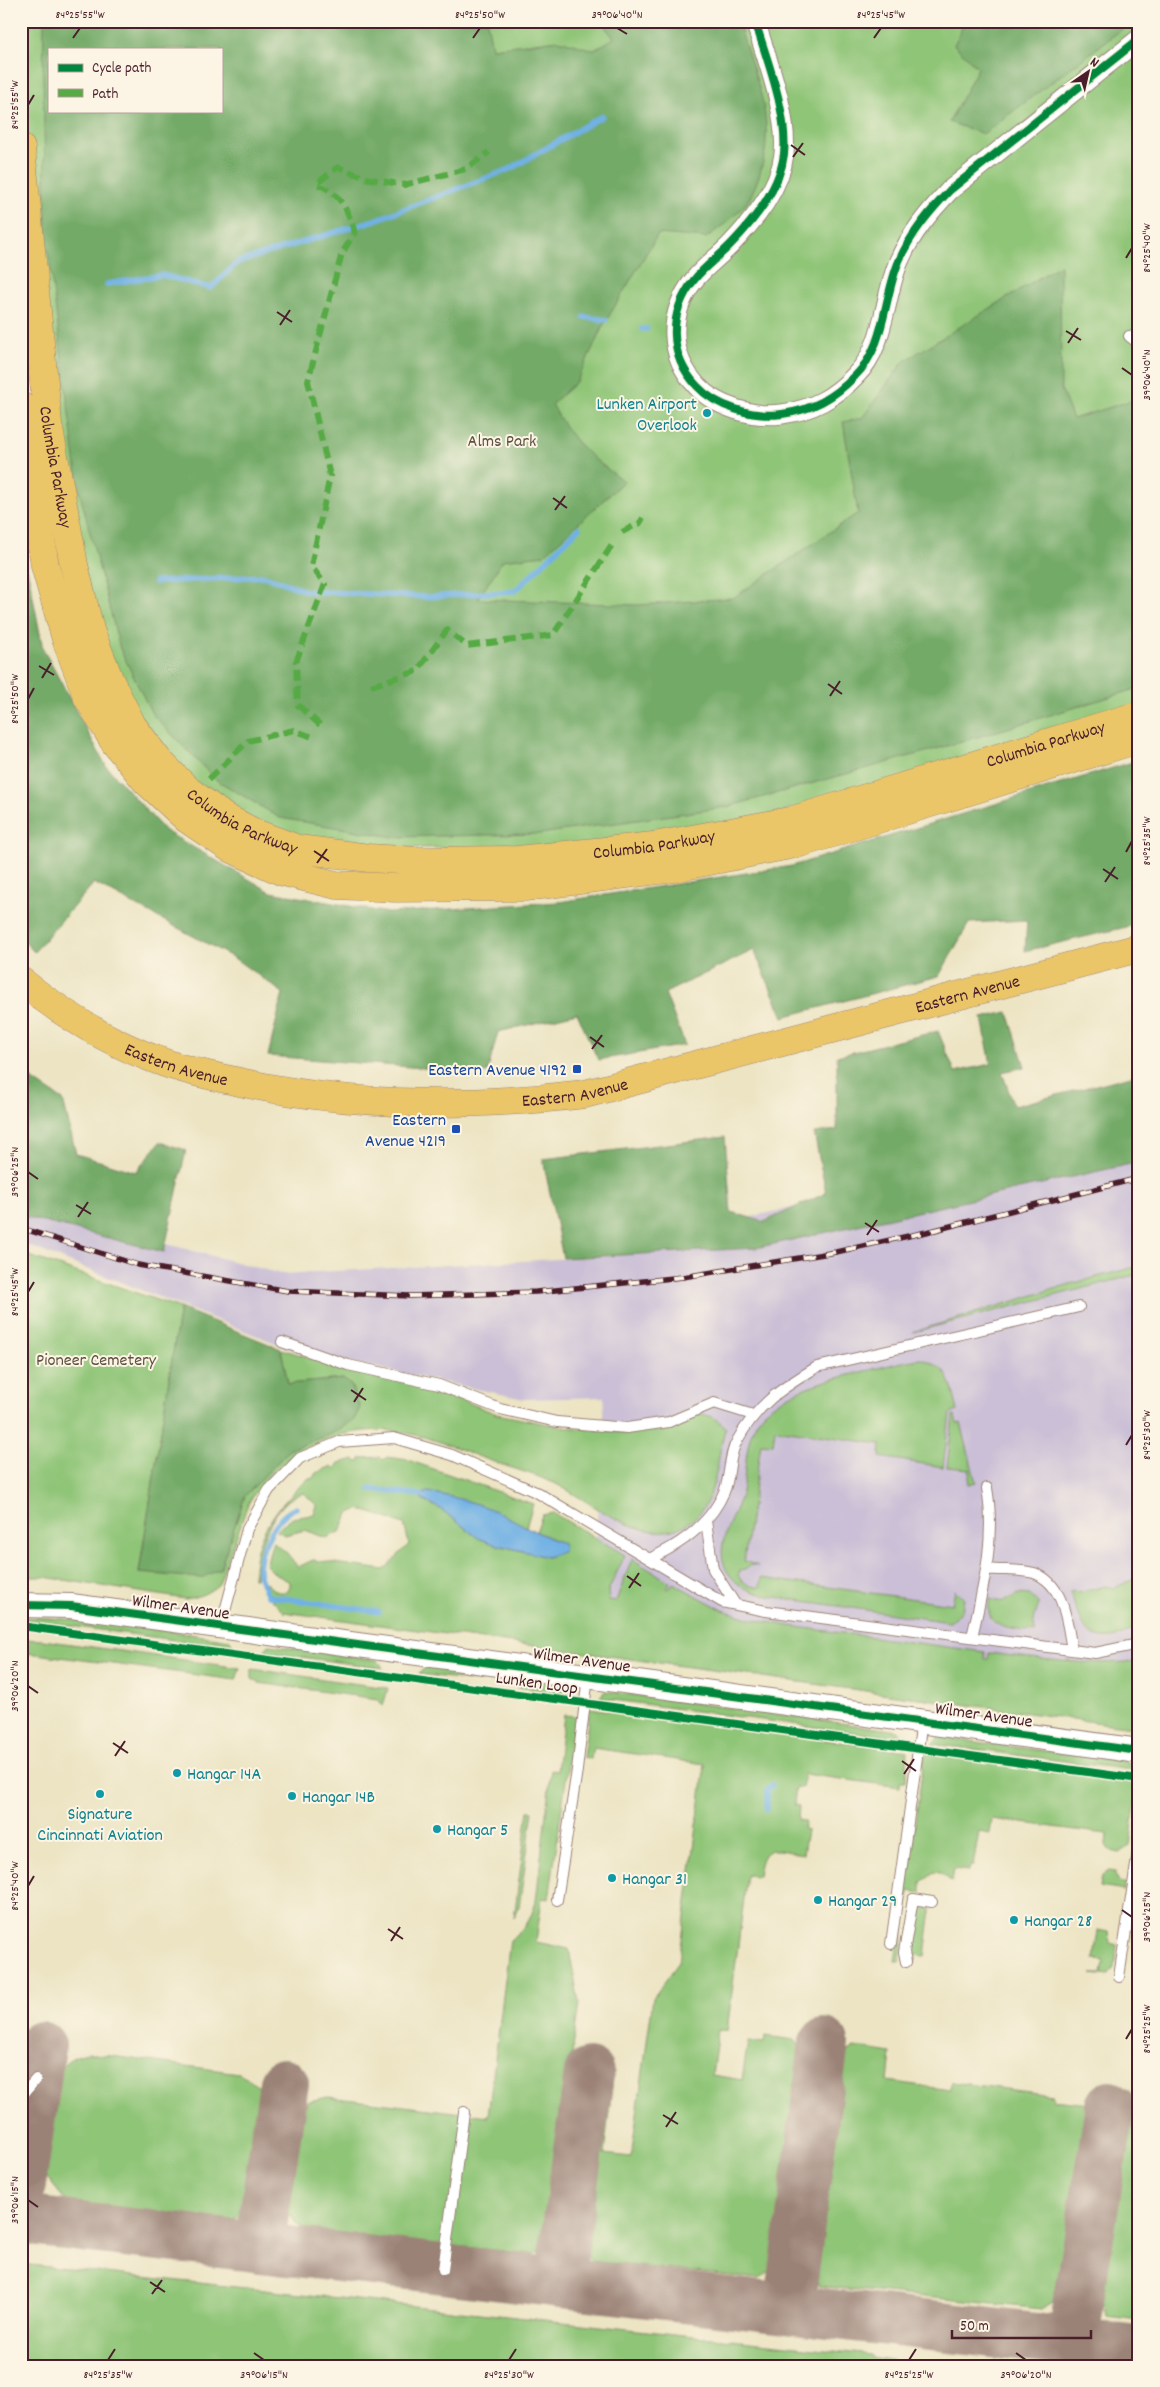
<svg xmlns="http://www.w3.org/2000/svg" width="1160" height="2387" font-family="Dekko,sans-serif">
	<rect width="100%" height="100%" fill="#fcf5e5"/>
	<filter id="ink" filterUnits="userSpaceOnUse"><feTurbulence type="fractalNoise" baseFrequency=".02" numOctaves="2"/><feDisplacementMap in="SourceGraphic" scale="10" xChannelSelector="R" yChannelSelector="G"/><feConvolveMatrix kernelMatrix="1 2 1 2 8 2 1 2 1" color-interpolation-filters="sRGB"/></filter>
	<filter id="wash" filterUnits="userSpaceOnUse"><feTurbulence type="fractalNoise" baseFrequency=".0096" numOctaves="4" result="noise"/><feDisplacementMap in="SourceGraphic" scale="20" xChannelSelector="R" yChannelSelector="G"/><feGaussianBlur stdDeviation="1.12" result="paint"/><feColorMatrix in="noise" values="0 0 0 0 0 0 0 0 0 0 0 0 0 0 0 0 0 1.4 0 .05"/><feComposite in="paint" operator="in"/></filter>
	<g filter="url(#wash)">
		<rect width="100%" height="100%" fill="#ece4c3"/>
		<path fill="#cabfd6" d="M 1139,1130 L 1139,1728 L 589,1654 L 604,1397 L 524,1399 L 296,1351 L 21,1243 L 21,1206 L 281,1274 L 612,1256 L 612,1248 Z"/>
		<path fill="#8fc577" stroke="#6c7251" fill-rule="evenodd" d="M 21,21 L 1139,21 L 1139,715 L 654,846 L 298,849 L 158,760 L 90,630 L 21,148 ZM 49,49 L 221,49 L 221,111 L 49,111 Z
			M 21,1253 L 180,1308 L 139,1573 L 220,1569 L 245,1496 L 289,1450 L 335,1432 L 343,1379 L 288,1384 L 281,1349 L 360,1373 L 418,1383 L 497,1414 L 557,1426 L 629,1433 L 699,1413 L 713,1417 L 726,1427 C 716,1455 719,1493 697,1516 C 654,1558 595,1503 554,1483 C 532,1473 506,1467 483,1458 C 461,1450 438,1440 415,1435 C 354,1419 284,1445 251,1499 C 246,1506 244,1516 241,1524 C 234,1544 225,1564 219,1584 C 209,1593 199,1597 185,1599 L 44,1577 L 21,1577 Z
			M 1139,1266 L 1139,1274 L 913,1332 L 1070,1284 Z
			M 921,1359 C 951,1367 951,1384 958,1411 L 950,1414 L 943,1467 L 880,1457 L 881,1444 L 775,1429 L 773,1444 L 761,1443 L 744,1561 L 758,1566 L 751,1565 L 745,1570 L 740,1571 L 738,1575 C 742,1583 752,1588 760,1587 L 761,1578 L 952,1604 L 955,1590 L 964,1599 L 962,1611 L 950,1622 L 768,1596 C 752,1592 735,1586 727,1571 C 712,1545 736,1516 742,1491 C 748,1464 743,1430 767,1410 C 795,1386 831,1380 865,1371 C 884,1367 902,1361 921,1359 Z
			M 953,1416 L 955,1416 L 957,1424 L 961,1423 L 976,1483 L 968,1485 L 970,1469 L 947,1467 Z
			M 380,1457 L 383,1460 L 387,1457 L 408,1460 L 533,1504 L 526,1527 C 493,1510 465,1499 428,1492 L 422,1500 L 441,1509 L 478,1538 L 494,1544 L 547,1557 L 562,1552 L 562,1543 L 536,1532 L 542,1515 L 553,1513 L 625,1555 L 608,1591 L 609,1600 L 616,1601 L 632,1559 L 670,1582 L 667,1588 L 669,1589 L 673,1583 L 723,1610 L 752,1619 L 790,1626 L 985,1652 L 985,1659 L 988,1659 L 989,1653 C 1039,1659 1088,1666 1139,1661 L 1139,1728 L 284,1612 L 272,1600 L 262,1580 C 269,1584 274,1595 287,1592 L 290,1586 L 290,1582 L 275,1574 L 266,1565 L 273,1542 L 286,1552 L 298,1567 L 313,1560 L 384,1570 L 409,1544 L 404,1524 L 359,1509 L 348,1514 L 340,1532 L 326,1538 L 305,1530 L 285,1535 L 277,1531 C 294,1512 294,1520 314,1514 L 317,1506 L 304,1493 C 274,1498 255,1551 256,1578 L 254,1578 C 252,1535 279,1504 309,1478 L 312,1479 L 316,1473 L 332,1466 L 335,1469 L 339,1463 L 355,1459 L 357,1462 L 360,1461 L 360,1458 Z
			M 1139,1577 L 1139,1625 C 1123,1638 1096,1647 1083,1625 C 1077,1615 1074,1603 1070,1592 L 1073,1590 L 1078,1593 L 1105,1586 L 1114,1588 Z
			M 1018,1594 L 1030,1595 L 1038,1603 C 1038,1614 1030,1621 1036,1632 C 1014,1629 982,1631 990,1599 C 1007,1604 1004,1601 1018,1594 Z
			M 21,1617 C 91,1618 161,1630 230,1640 L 234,1648 L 48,1623 L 21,1621 Z
			M 21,1639 L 43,1640 L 240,1668 L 236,1680 L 29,1653 L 27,1663 L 21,1662 Z
			M 269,1645 L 378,1660 L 383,1668 L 263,1652 Z
			M 425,1667 L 478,1674 L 482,1682 L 419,1674 Z
			M 252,1669 L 387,1688 L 388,1688 L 383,1706 L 378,1699 L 259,1683 L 252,1679 Z
			M 523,1680 L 566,1686 L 570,1694 L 517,1687 Z
			M 605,1691 L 899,1731 L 903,1739 L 599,1698 Z
			M 590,1708 L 908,1751 L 906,1782 L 900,1782 L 900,1787 L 804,1774 L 802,1788 L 796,1787 L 794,1805 L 799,1806 L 798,1820 L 805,1821 L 803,1829 L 807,1830 L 803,1854 C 774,1850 762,1841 758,1876 L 747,1875 L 727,2031 L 718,2030 L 712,2075 L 742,2080 L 748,2041 L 764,2043 L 765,2036 L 795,2040 L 801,2048 L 772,2268 L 760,2279 L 591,2261 L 581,2249 L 605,2075 L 614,2071 L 604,2154 L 631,2157 L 653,1998 L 679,1962 L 705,1764 L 593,1748 L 591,1759 L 583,1757 Z
			M 564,1715 L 575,1716 L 549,1899 L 542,1898 L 536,1942 L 569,1949 L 579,2003 L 547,2243 L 534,2254 L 307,2231 L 293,2221 L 287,2208 L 289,2171 L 297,2115 L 309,2101 L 328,2097 L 488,2116 L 510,1940 C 526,1929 531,1919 536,1901 L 551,1770 L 557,1771 Z
			M 939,1737 L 1128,1762 L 1132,1770 L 932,1744 Z
			M 925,1753 L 1138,1782 L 1130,1846 L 1120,1853 L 1110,1851 L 1106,1845 L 1107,1834 L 992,1819 L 990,1834 L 979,1832 L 973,1866 L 970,1866 L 969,1871 L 954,1869 L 952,1882 L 940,1873 L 934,1872 L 921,1882 L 921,1893 L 909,1891 L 900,1961 L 895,1961 Z
			M 528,1811 L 533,1811 L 519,1907 L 514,1918 Z
			M 1108,1871 L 1115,1872 L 1115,1875 L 1120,1883 L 1125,1883 L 1125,1891 L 1100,1887 L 1102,1875 Z
			M 922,1908 L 931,1909 L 925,1956 L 916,1955 L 915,1963 C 904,1955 913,1927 915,1914 Z
			M 1098,1930 L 1109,1932 L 1110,1943 L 1117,1945 L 1114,1968 L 1109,1975 L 1092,1973 L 1102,1973 L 1104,1961 L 1094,1959 Z
			M 854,2047 L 891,2053 L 888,2081 L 950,2090 L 951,2082 L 1053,2095 L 1053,2100 L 1089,2104 L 1065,2286 L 1060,2298 L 1041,2309 L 819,2286 L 813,2272 L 844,2054 Z
			M 88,2053 L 239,2073 C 248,2078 258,2083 261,2093 C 267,2111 253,2204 240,2217 C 237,2219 230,2221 226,2222 L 69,2205 L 44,2174 C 46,2155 51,2079 61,2067 C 69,2058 77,2055 88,2053 Z
			M 1139,2099 L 1139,2320 L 1106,2316 L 1103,2296 L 1129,2101 Z
			M 21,2264 L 871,2355 L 871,2358 L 925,2366 L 21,2366 Z"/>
		<path fill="#73aa68" stroke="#5e644a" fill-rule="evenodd" d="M 44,21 L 487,21 L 492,48 L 559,40 L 594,50 L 614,38 L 600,21 L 738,21 C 753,76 779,118 759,176 C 755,187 750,201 741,209 C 731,220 718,229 706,238 L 658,234 L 603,326 L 577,381 L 552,404 C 570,440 592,459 624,481 L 544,555 L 503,560 L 478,599 L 639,605 L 733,598 L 858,513 L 843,422 L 862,418 L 903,362 L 1060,265 L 1061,389 L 1073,419 L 1139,398 L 1139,688 L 965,741 L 727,807 L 540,834 L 394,837 L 280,818 L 215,779 L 152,714 L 120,649 L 79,490 L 46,235 L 43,73 ZM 49,49 L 221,49 L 221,111 L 49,111 Z
			M 965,21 L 1130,21 L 1125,27 L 983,134 L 949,122 L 978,68 L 954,45 Z
			M 21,536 L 43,649 L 106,766 L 165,831 L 271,892 L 389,913 L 559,902 L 792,866 L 1139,760 L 1139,924 L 1025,951 L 1027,920 L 969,923 L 939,976 L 783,1017 L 754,950 L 665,993 L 685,1045 L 598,1060 L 577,1013 L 498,1032 L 487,1073 L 268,1056 L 283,993 L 234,958 L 94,883 L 34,952 L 21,938 Z
			M 1008,1012 L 1025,1067 L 1002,1072 L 1014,1106 L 1139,1074 L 1139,1162 L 756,1248 L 563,1258 L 543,1159 L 725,1137 L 731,1212 L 764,1222 L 826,1193 L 814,1133 L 837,1130 L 837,1056 L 938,1031 L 955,1072 L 991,1064 L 982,1018 Z
			M 21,1072 L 63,1100 L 76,1154 L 136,1172 L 160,1142 L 186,1150 L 164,1252 L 21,1216 Z
			M 180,1308 L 281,1349 L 288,1384 L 343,1379 L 351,1385 L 360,1408 L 354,1420 L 335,1432 L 289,1450 L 245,1496 L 220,1569 L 201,1578 L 139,1573 Z"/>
		<path fill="#71b1e4" stroke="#5e6888" d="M 427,1492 C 448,1496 468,1500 488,1508 C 513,1518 536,1534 562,1543 L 564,1547 L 562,1552 L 547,1557 L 494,1544 L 478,1538 L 441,1509 L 422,1500 L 421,1495 Z"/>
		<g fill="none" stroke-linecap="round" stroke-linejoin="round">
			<path stroke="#71b1e4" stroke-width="5.5" d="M 107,284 L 162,275 L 211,288 L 238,262 L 375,220 L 510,169 L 602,116
				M 584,317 L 606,320
				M 642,329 L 647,329
				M 155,582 L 265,576 L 306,591 L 428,597 L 515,591 L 579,528
				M 369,1489 L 421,1495
				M 296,1508 C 277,1514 259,1550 259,1570 C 259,1579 265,1588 268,1596 L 379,1612
				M 767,1809 L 767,1791 L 772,1785"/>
			<path stroke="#9b8277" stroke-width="50" d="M 21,2185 L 41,2046
				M 21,2220 L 1139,2350
				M 259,2248 L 284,2083
				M 559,2283 L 589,2073
				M 789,2309 L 824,2043
				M 1072,2342 L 1110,2106"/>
		</g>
	</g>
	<g filter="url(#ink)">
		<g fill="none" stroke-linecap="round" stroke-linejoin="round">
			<g stroke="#9b8277" stroke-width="12">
				<path id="service" d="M 1129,336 L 1139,344
					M 282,1342 L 348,1365 L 439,1385 L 500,1409 L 557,1422 L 627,1428 L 669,1422 L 714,1403 L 753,1415
					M 706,1521 L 713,1569 L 735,1604
					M 649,1559 C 680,1545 710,1525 724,1492 C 731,1476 728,1456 737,1441 C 757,1404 782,1388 817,1367 L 1079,1307
					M 987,1569 C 1001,1571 1020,1569 1034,1573 C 1065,1584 1067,1623 1072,1650
					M 221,1626 L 247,1529 L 269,1490 L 300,1458 L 339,1442 L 394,1438 L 452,1455 L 538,1493 L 722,1602 L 766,1611 L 1095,1653 L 1139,1644
					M 972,1637 C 983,1588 996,1539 987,1488
					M 557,1900 L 577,1770 L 588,1676
					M 891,1944 L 922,1721
					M 906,1962 L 904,1952 L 913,1899 L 932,1902
					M 1119,1977 L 1139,1845
					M 21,2097 L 36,2079
					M 443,2270 L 464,2112"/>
			</g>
			<g stroke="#9b8277" stroke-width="21">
				<path id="minor" d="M 755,21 C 767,60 788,113 784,154 C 780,188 755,219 732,243 C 720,256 705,266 694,280 C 668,313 668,355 697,386 C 716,407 753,418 782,414 C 812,410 834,398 855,376 C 886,346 883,298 899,261 C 911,233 930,211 950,190 L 1139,39"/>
			</g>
			<g stroke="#9b8277" stroke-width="26">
				<path id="tertiary" d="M 21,1605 L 71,1606 L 1139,1751"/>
			</g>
			<g stroke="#9b8277" stroke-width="29">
				<g id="primary">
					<path id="s1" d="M 21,981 C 65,1016 113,1045 165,1063 C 188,1071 211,1076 235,1081 C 350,1107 468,1108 585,1094 L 1139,948"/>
				</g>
			</g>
			<g stroke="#9b8277" stroke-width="29">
				<g id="motorway">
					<path id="s2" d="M 21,148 L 48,424 L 74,565 L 90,630 L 110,681 L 132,725 L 158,760 L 189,791 L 224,817 L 255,833 L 298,849 L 369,858 L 417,861 L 518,860 L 654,846 L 790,821 L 1139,715"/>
					<path d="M 21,406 L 45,566 L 66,639 L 88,698 L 115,743 L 146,781 L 187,819 L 228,847 L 283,872 L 336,885 L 396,888 L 525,887 L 674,868 L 800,843 L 1139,739"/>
				</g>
			</g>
			<use href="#service" stroke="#fff" stroke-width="10"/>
			<use href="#minor" stroke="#fff" stroke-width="19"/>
			<use href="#tertiary" stroke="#fff" stroke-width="24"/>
			<use href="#primary" stroke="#ebc669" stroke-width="28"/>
			<use href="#motorway" stroke="#ebc669" stroke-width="28"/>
			<g stroke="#4a1f2b" stroke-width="5.5">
				<path id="rail" d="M 21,1228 L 138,1265 L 288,1291 L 410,1296 L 536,1292 L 683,1277 L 836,1252 L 931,1231 L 1139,1178"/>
			</g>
			<use href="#rail" stroke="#fcf5e5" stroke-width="4" stroke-dasharray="11" stroke-linecap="butt"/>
			<path stroke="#57aa44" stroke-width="6" stroke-dasharray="12 6" stroke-linecap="butt" d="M 622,532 L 640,523 L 643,518
				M 371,686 L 417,671 L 447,630 L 467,646 L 553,635 L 614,542
				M 320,725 L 298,705 L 296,662 L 325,584 L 311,566 L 330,476 L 308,381 L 342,253 L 355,233 C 349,211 338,190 316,184 L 338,167 L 366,178 L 404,185 L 466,169 L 489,152
				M 209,779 L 248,741 L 294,730 L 315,738"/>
			<g stroke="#fcf5e5" stroke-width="11">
				<path id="cycleway" d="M 755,21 C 767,60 788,113 784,154 C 780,188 755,219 732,243 C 720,256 705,266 694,280 C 668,313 668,355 697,386 C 716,407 753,418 782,414 C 812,410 834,398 855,376 C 886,346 883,298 899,261 C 911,233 930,211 950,190 L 1139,39
					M 21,1605 L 71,1606 L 1139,1751
					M 21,1626 L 1139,1779"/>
			</g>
			<use href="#cycleway" stroke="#00873e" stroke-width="8"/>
		</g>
	</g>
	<path fill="none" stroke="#4a1f2b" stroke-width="2" d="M 617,28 L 627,34M 73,38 L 80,28M 473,38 L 480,28M 874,38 L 881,28M 28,105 L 34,95M 791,145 L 805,155M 793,157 L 803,143M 1126,258 L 1132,248M 277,312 L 292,322M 280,325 L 290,310M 1066,331 L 1081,340M 1068,343 L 1078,328M 1122,368 L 1132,375M 553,498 L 567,508M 555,510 L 565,496M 39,666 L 54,675M 42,678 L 51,663M 828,684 L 842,694M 830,696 L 840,681M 28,699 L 34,688M 314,851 L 329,861M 1126,852 L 1132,841M 317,863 L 327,849M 1103,869 L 1118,879M 1105,882 L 1115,867M 590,1037 L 604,1047M 592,1049 L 602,1035M 28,1172 L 38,1179M 76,1205 L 91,1214M 78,1217 L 88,1202M 865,1223 L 879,1232M 867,1235 L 877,1220M 28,1292 L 34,1282M 351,1390 L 366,1400M 354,1402 L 363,1388M 1126,1445 L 1132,1435M 627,1576 L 641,1586M 629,1588 L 639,1573M 28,1686 L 38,1693M 113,1743 L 128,1753M 115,1756 L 125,1741M 902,1761 L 916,1771M 904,1774 L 914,1759M 28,1886 L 34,1876M 1122,1910 L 1132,1917M 388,1929 L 403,1939M 391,1941 L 400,1927M 1126,2039 L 1132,2029M 663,2115 L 678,2124M 666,2127 L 676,2112M 28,2200 L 38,2207M 150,2282 L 165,2292M 152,2294 L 162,2280M 254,2353 L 264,2360M 1016,2353 L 1026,2360M 108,2360 L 115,2349M 509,2360 L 516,2349M 909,2360 L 916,2349"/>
	<g fill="#0f9aa8" stroke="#fcf5e5" stroke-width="2">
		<circle cx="707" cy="413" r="5"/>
		<circle cx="177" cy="1773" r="5"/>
		<circle cx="100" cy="1794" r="5"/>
		<circle cx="292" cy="1796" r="5"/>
		<circle cx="437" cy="1829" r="5"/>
		<circle cx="612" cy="1878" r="5"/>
		<circle cx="818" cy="1900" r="5"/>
		<circle cx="1014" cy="1920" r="5"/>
	</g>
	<g fill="#1a4fb4" stroke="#fcf5e5" stroke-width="2">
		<rect x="572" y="1064" width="10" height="10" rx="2.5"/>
		<rect x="451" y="1124" width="10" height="10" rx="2.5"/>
	</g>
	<g text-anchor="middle" stroke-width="4" stroke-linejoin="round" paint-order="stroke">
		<g font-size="18" fill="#0d838f" stroke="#fcf5e5" text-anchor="start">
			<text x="697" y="409" text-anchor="end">Lunken Airport<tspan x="697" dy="21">Overlook</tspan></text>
			<text x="187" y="1779">Hangar 14A</text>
			<text x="302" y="1802">Hangar 14B</text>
			<text x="100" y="1819" text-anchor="middle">Signature<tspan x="100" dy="21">Cincinnati Aviation</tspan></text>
			<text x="447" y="1835">Hangar 5</text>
			<text x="622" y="1884">Hangar 31</text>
			<text x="828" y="1906">Hangar 29</text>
			<text x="1024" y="1926">Hangar 28</text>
		</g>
		<g font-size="18" fill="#5f5142" stroke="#fcf5e5">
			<text x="502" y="446">Alms Park</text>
			<text x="96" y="1365">Pioneer Cemetery</text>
		</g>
		<g font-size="18" fill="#4a1f2b" stroke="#fcf5e5">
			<text dy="6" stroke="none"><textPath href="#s2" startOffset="321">Columbia Parkway</textPath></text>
			<text dy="6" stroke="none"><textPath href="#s2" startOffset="1566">Columbia Parkway</textPath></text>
			<text dy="6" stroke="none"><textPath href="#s2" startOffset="741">Columbia Parkway</textPath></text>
			<text dy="6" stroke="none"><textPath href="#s2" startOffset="1161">Columbia Parkway</textPath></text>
			<text dy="6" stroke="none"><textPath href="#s1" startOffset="986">Eastern Avenue</textPath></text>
			<text dy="6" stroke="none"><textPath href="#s1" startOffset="178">Eastern Avenue</textPath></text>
			<text dy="6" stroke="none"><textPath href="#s1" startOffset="581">Eastern Avenue</textPath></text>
			<text transform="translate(181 1606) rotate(8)" y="6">Wilmer Avenue</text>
			<text transform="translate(582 1659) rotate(8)" y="6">Wilmer Avenue</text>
			<text transform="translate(537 1682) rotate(8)" y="6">Lunken Loop</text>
			<text transform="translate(984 1714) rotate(8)" y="6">Wilmer Avenue</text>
		</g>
		<g font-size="18" fill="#164399" stroke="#fcf5e5" text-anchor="end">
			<text x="567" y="1075">Eastern Avenue 4192</text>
			<text x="446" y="1125">Eastern<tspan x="446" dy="21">Avenue 4219</tspan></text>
		</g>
	</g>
	<rect width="1160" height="2387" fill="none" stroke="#fcf5e5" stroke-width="55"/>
	<rect x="48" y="48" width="175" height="65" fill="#fcf5e5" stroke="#b59f9b"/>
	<rect x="58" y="64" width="25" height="8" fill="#00873e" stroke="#b59f9b"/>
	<text x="92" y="72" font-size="15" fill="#4a1f2b">Cycle path</text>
	<rect x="58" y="89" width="25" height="8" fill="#57aa44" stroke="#b59f9b"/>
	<text x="92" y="98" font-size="15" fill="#4a1f2b">Path</text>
	<g transform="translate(1088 72) rotate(34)" stroke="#fcf5e5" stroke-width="4" paint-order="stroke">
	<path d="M0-4L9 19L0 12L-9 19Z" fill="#4a1f2b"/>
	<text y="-8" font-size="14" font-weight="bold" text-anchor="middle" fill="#4a1f2b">N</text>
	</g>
	<path d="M952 2330v8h139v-8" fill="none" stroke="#4a1f2b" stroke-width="2.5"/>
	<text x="960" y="2330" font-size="15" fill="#4a1f2b" stroke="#fcf5e5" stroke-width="4" paint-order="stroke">50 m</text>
	<rect x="28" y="28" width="1104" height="2332" fill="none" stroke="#4a1f2b" stroke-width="2"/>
	<g font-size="12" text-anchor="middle" fill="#4a1f2b">
		<text x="80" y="18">84°25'55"W</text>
		<text x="480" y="18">84°25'50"W</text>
		<text x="617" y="18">39°06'40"N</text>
		<text x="881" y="18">84°25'45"W</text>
		<text transform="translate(14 105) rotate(-90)" y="4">84°25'55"W</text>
		<text transform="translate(1146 248) rotate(-90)" y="4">84°25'40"W</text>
		<text transform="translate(1146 375) rotate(-90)" y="4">39°06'40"N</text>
		<text transform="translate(14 699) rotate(-90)" y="4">84°25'50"W</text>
		<text transform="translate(1146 841) rotate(-90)" y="4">84°25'35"W</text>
		<text transform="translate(14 1172) rotate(-90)" y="4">39°06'25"N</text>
		<text transform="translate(14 1292) rotate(-90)" y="4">84°25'45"W</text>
		<text transform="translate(1146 1435) rotate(-90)" y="4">84°25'30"W</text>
		<text transform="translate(14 1686) rotate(-90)" y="4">39°06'20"N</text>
		<text transform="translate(14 1886) rotate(-90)" y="4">84°25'40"W</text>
		<text transform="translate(1146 1917) rotate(-90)" y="4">39°06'25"N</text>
		<text transform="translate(1146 2029) rotate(-90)" y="4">84°25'25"W</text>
		<text transform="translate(14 2200) rotate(-90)" y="4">39°06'15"N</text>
		<text x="108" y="2378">84°25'35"W</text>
		<text x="264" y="2378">39°06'15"N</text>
		<text x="509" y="2378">84°25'30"W</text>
		<text x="909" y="2378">84°25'25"W</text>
		<text x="1026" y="2378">39°06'20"N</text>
	</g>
</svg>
